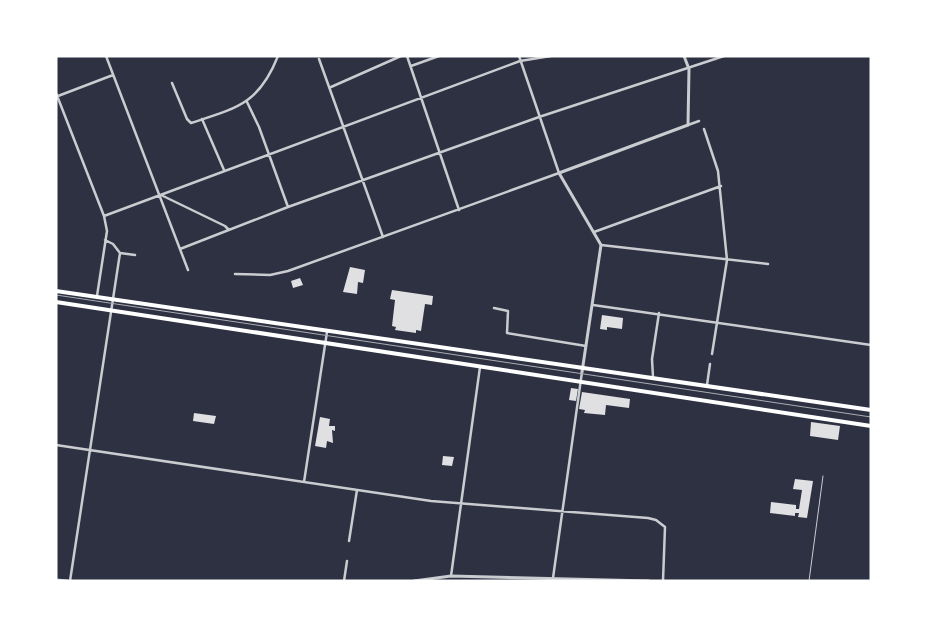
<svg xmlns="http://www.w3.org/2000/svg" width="927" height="637" font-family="'Playfair Display',serif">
	<rect width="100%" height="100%" fill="#2d3142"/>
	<path fill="#e0e0e3" d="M 350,267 L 365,270 L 363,283 L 358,282 L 357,294 L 343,292 Z
		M 300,278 L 303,285 L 293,288 L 291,281 Z
		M 392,290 L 433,296 L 432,305 L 425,304 L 421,331 L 416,330 L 416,333 L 395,330 L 396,327 L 392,326 L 395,300 L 390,299 Z
		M 602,315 L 623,318 L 622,329 L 607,327 L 607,330 L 600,329 Z
		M 571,388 L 578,389 L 576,401 L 569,400 Z
		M 582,392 L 630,399 L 629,408 L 606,405 L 605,415 L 584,413 L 585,410 L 579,409 Z
		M 194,413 L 216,416 L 214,424 L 193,421 Z
		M 320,417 L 330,419 L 329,426 L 335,426 L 335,431 L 332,430 L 333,443 L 327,441 L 326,448 L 315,446 Z
		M 811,422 L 840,426 L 838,440 L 810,436 Z
		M 443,456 L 454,457 L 452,466 L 442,465 Z
		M 795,479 L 813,481 L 807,518 L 798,517 L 799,513 L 795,513 L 795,516 L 770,513 L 771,502 L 796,505 L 796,509 L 799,509 L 802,490 L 793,489 Z"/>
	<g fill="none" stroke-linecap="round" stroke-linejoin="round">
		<path stroke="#caccd0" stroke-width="1" d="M 809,581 L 823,476"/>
		<path stroke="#caccd0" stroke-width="2.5" d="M 106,56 L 188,270
			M 407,56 L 459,210
			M 319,59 L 383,237
			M 411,66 L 439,56
			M 172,83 L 187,119 L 191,123 C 237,108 259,104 278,56
			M 331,87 L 401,56
			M 56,93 L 104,216 L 107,231 L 97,296
			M 58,96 L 113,75
			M 247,102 L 259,127 L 288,207
			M 202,119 L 224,170
			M 688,125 L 699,121
			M 704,129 L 718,171 L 727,260 L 712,354
			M 161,195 L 225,226 L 229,230
			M 104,216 L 520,61 L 551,56
			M 594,232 L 721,186
			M 601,245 L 768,264
			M 180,249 L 288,207 L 539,117 L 724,56
			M 120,253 L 135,255
			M 235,274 L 270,275 L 288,271 L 559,173 L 519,56
			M 593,305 L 871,345
			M 494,308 L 508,311 L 507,333 L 586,346
			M 653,377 L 652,359 L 659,313
			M 707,385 L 710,364
			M 56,445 L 431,501 L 648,518 L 656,520 L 665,527 L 663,581
			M 304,482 L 327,332
			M 349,541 L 357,490
			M 451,576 L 480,367
			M 553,578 L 582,372
			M 70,581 L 120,253 L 113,244 L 105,240
			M 344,581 L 347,561"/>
		<path stroke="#caccd0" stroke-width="3" d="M 582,372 L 601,245 L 559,173 L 688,125 L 689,69 L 684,56
			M 56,580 L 67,581
			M 414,581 L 451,576 L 649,581"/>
		<path stroke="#fff" stroke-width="4" d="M 56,291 L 871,410
			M 56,302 L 871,426"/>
		<path stroke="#abadb3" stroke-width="1" d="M 56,295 L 871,417"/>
	</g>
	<rect width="927" height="637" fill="none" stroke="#ffffff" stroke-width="115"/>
</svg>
